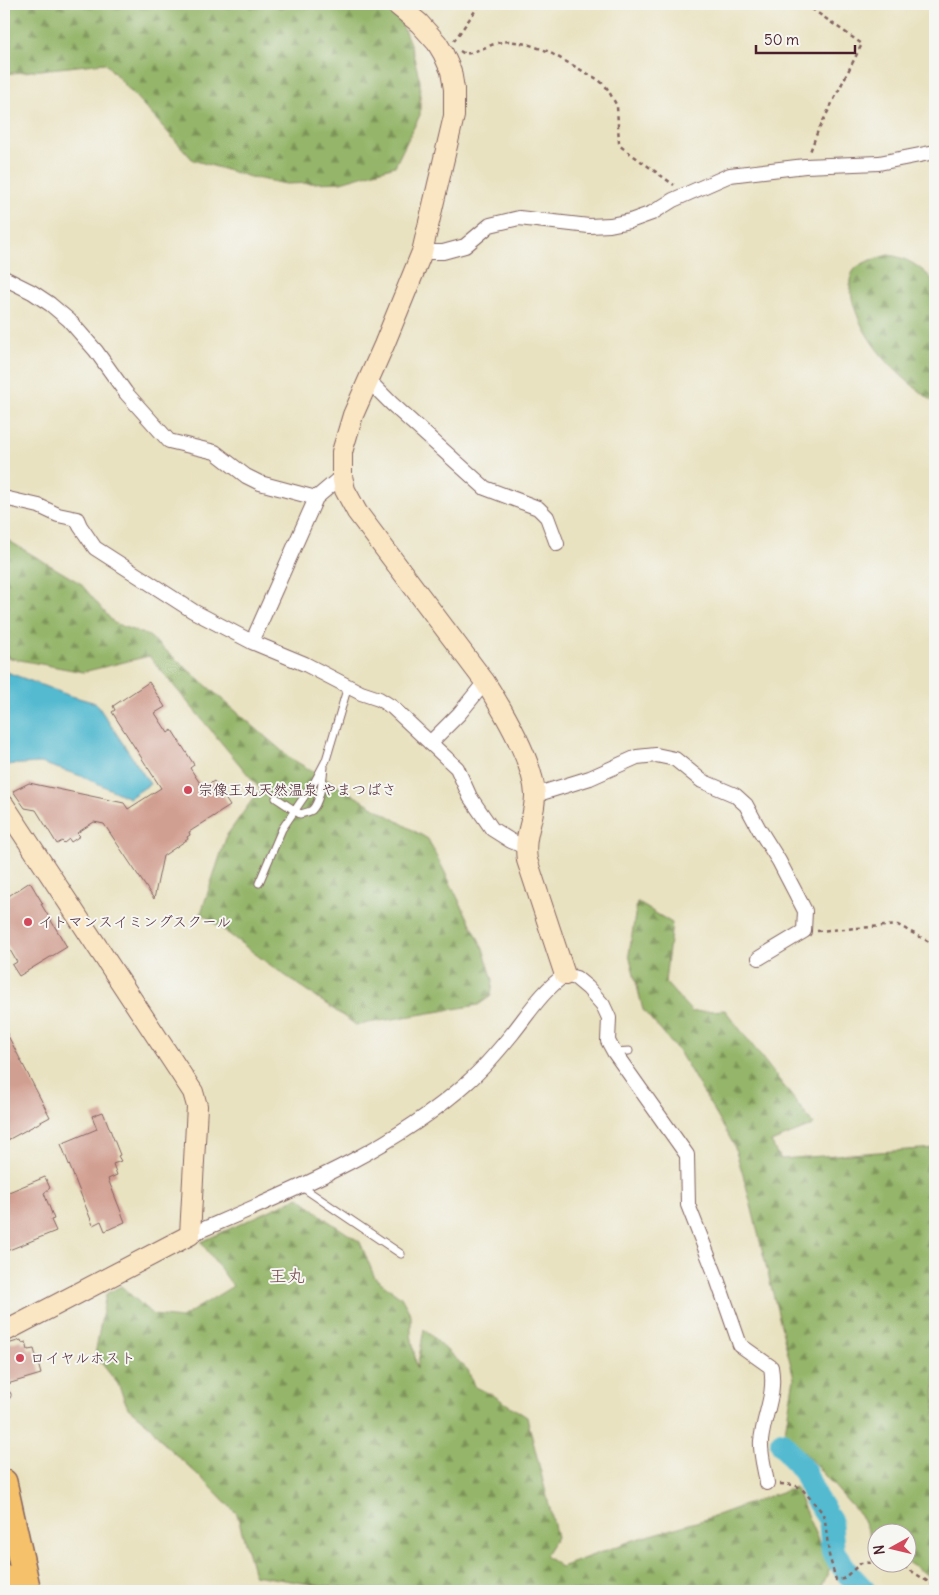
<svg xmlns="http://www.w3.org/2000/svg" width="939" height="1595" font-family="Delius,'Klee One',sans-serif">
	<defs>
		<pattern id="forest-firs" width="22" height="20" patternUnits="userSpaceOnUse" patternTransform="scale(1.25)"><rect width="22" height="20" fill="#95b66a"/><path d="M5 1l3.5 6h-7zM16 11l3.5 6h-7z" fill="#7c9357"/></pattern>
	</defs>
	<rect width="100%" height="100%" fill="#f6f6f2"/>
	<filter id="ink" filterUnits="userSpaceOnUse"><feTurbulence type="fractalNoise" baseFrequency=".02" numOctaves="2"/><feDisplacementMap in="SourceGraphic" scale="10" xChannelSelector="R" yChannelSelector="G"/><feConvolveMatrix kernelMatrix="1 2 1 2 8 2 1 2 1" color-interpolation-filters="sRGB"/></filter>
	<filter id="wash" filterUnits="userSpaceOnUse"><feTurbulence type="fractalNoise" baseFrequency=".0096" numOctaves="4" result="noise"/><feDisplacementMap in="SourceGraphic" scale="20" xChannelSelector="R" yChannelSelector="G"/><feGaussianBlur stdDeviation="1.12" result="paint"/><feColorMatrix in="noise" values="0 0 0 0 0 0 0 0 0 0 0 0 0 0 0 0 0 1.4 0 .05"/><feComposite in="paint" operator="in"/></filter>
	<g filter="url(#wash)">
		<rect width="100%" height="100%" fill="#e9e2c1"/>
		<path fill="url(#forest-firs)" stroke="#706a4a" d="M 4,4 L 393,4 L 411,46 L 420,81 L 420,115 L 395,166 L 341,182 L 286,184 L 250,177 L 193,160 L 105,63 L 4,74 Z
			M 888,255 C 907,257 922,268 935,282 L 935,403 C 897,375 860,342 851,293 C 849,284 849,275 856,268 C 864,261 878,258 888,255 Z
			M 4,538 L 80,583 L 114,623 L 149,636 L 290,758 L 428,839 L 483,948 L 493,980 L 491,996 L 478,1005 L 356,1025 L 266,962 L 201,913 L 227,835 L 260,789 L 149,656 L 83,672 L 4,657 Z
			M 637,902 L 672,923 L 665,982 L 692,1012 L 725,1010 L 814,1125 L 771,1142 L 780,1159 L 935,1148 L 935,1580 L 907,1562 L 906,1532 L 876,1532 L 876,1543 L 872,1540 L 860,1515 L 785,1431 L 794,1378 L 746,1185 L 734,1145 L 680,1053 L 643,1010 L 629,954 Z
			M 299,1197 L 327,1220 L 360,1242 L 375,1278 L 401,1297 L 411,1315 L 411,1334 L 417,1369 L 424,1329 L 468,1370 L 474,1386 L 496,1397 L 527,1417 L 557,1537 L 545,1556 L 561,1567 L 634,1540 L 703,1520 L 795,1487 L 830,1568 L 820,1591 L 384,1591 L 315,1585 L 254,1575 L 237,1514 L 208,1484 L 164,1444 L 151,1427 L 128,1408 L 118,1384 L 95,1355 L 106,1294 L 121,1286 L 153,1315 L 181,1318 L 233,1286 L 201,1242 Z"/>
		<path fill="#52bad0" stroke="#4e6c7e" d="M 4,671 L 68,695 L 96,703 L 150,784 L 129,798 L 84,777 L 41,763 L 4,765 Z"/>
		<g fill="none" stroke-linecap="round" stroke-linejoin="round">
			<path stroke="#52bad0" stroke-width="24" d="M 782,1443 L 805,1473 L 815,1497 L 830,1520 L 833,1552 L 850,1576 L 864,1591"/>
		</g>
		<g id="blocks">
			<path fill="#d19f91" d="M 149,682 L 165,707 L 155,713 L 168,733 L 172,730 L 193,763 L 194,765 L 190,768 L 203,788 L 214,781 L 230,806 L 189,832 L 190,835 L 187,837 L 188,839 L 163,856 L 154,899 L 104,824 L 94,822 L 77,833 L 80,836 L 71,842 L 69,839 L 64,843 L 62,841 L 57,844 L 36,810 L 25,808 L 13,791 L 29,783 L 124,803 L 128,809 L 161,788 L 112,712 L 115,710 L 113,706 Z
				M 30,882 L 43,904 L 41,904 L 67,947 L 19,976 L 12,965 L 17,962 L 4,940 L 4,899 Z
				M 4,1028 L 50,1117 L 4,1142 Z
				M 103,1112 L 120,1155 L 118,1156 L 121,1161 L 113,1164 L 117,1175 L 108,1179 L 125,1222 L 105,1231 L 101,1221 L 93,1225 L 61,1144 L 97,1129 L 92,1116 Z
				M 45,1177 L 50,1188 L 44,1193 L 54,1219 L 51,1220 L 56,1231 L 4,1252 L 4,1194 Z
				M 21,1340 L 22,1343 L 26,1342 L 28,1350 L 34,1349 L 41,1374 L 4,1385 L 4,1345 Z"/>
		</g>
	</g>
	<g filter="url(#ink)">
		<use href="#blocks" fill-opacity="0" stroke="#826360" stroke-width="1"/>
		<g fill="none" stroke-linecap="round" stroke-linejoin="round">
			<g stroke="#826360" stroke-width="9">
				<path id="lane" d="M 276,798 L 300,814 C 304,813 309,812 312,810 C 320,802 323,778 324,767
					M 259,883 L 282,829 L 315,781 L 326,760 L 348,686
					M 614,1052 L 629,1051
					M 302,1187 L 401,1254
					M 4,1396 L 7,1395"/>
			</g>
			<g stroke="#826360" stroke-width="16">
				<path id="street" d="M 422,252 L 443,252 L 465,246 L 490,225 L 519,218 L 589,226 L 610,225 L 630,221 L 652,213 L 673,200 L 730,175 L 805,166 L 879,163 L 935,152
					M 4,278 L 32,292 L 50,304 L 69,320 L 96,351 L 126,393 L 169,441 L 215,452 L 246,476 L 260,483 L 316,498
					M 369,381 L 392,404 L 485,488 L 538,508 L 547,517 L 557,544
					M 4,498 L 39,506 L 58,515 L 77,519 L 80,526 L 95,548 L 193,611 L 252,642 L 305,664 L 361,693 L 379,699 L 392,707 L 457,768 L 470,797 L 492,829 L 511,841 L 525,847
					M 252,642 L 316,498 L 342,476
					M 430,743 L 459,714 L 485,682
					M 535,795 L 590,778 L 637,757 L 656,755 L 675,759 L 702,781 L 735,795 L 746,805 L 759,829 L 779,861 L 805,911 L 804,931 L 759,958
					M 190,1235 C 287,1193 389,1153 468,1082 C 484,1068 499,1050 512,1034 C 529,1013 542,991 565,975 L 576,978 L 588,988 L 603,1005 L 609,1018 L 608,1041 L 614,1052 L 687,1155 L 688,1205 L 716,1276 L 740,1345 L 771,1367 C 776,1395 764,1414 761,1441 C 760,1454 765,1470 767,1483"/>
			</g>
			<g stroke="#826360" stroke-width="22">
				<path id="secondary" d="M 396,4 L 419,23 L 437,43 L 443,53 L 451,71 L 454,89 L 454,116 L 422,252 L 384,345 L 353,415 L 342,452 L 342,476 L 345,490 L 357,512 L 485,682 C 502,709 534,763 535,795 C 535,820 523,833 527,860 L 565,975
					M 4,805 L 193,1092 L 197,1106 L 190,1235 L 4,1332"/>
			</g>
			<g stroke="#826360" stroke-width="28">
				<path id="highway" d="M 4,1482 L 28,1591
					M 4,1577 L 7,1591"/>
			</g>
			<path stroke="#826360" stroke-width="2.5" stroke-dasharray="4 4" stroke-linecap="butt" d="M 805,4 L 862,44 L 817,133 L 810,152
				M 454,41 L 480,4
				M 460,51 L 465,54 L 470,53 L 497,43 L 509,41 L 527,44 L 547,51 L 599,80 L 607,88 L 617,106 L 619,143 L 620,146 L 674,185
				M 817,931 L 898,925 L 935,945
				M 780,1484 L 795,1485 L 802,1489 L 822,1512 L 825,1520 L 829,1555 L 836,1580 L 843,1579 L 861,1563 L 889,1562
				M 897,1562 L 935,1586"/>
			<use href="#lane" stroke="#fff" stroke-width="7"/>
			<use href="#street" stroke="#fff" stroke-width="14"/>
			<use href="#secondary" stroke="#fbe6c4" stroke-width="20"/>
			<use href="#highway" stroke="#f5c16b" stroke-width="25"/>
		</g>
	</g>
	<g fill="#d1495b" stroke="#f6f6f2" stroke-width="2">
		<circle cx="188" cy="790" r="5"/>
		<circle cx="28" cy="922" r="5"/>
		<circle cx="20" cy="1358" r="5"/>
	</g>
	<g text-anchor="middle" stroke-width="4" stroke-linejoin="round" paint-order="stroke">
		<g font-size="15" fill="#4a1f2b" stroke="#f6f6f2" text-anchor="start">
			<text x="198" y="795">宗像王丸天然温泉 やまつばさ</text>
			<text x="38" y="927">イトマンスイミングスクール</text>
			<text x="30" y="1363">ロイヤルホスト</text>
		</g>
		<g font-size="18" fill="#794c4f" stroke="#f6f6f2">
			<text x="287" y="1282">王丸</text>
		</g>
	</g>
	<rect width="939" height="1595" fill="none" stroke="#f6f6f2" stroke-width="20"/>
	<g transform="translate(892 1548) rotate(262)"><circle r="24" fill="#f6f6f2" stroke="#b1a0a2"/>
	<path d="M0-4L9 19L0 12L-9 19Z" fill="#d1495b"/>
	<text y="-8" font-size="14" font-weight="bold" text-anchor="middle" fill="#4a1f2b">N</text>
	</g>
	<path d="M756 45v8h99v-8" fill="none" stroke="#4a1f2b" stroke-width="2.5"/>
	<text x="764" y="45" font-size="15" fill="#4a1f2b" stroke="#f6f6f2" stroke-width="4" paint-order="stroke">50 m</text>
</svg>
